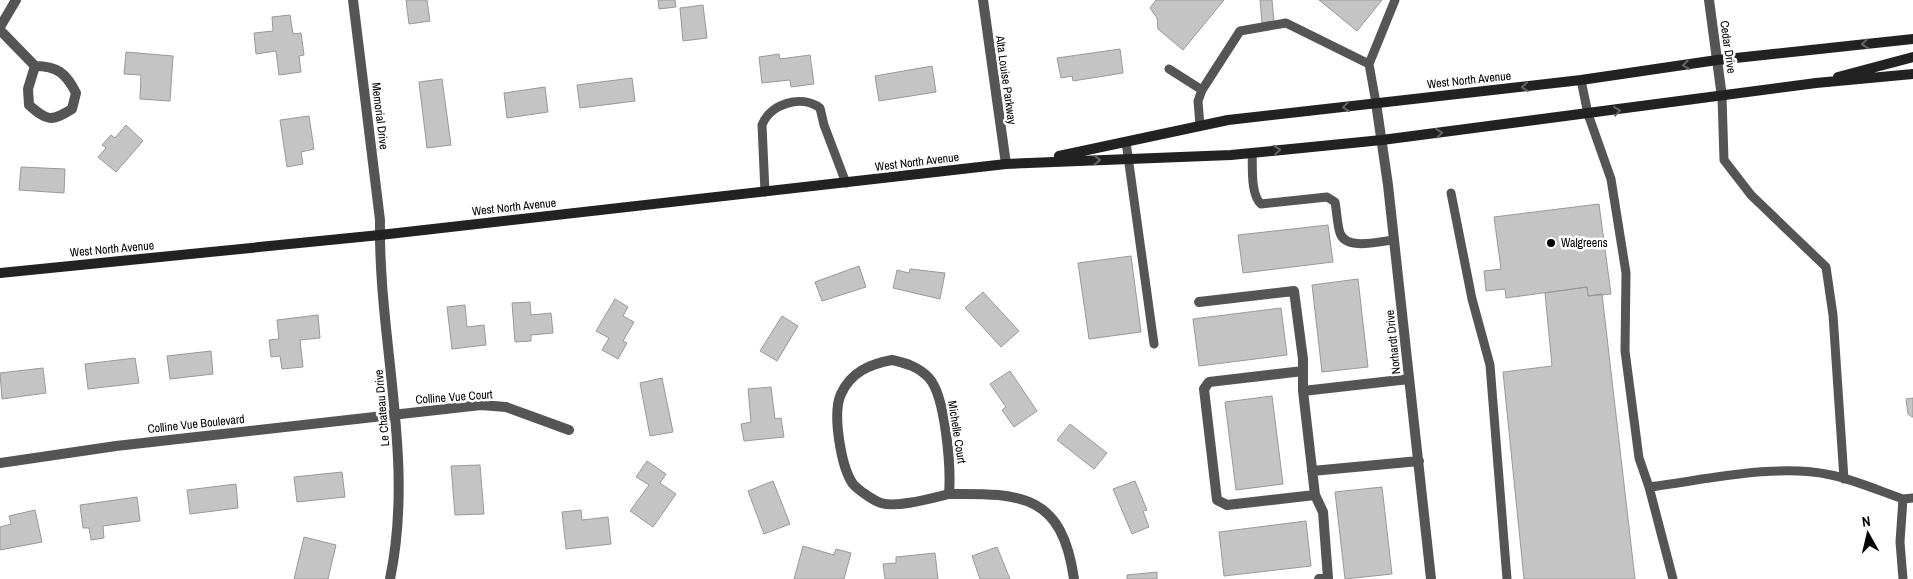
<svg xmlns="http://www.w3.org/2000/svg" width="1913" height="579" font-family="'Archivo Narrow',sans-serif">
	<rect width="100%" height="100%" fill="#fff"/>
	<path fill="#c4c4c4" stroke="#999" d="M 406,0 L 427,0 L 430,21 L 409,24 Z
		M 658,0 L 675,0 L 676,7 L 659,9 Z
		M 1156,0 L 1224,0 L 1183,50 L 1158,29 L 1157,18 L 1150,8 Z
		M 1260,0 L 1272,0 L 1274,21 L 1262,23 Z
		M 1319,0 L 1382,0 L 1357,31 Z
		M 703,5 L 707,38 L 683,41 L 680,8 Z
		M 290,15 L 293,34 L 301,33 L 304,55 L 299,56 L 301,72 L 279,75 L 276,51 L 256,54 L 254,33 L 273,31 L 272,17 Z
		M 1120,49 L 1123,73 L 1073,81 L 1072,76 L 1061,78 L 1057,58 Z
		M 126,52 L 173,56 L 170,101 L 140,99 L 141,75 L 124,74 Z
		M 779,54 L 780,59 L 810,55 L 814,84 L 791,87 L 790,80 L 762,83 L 759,57 Z
		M 932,66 L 936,92 L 879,101 L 875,76 Z
		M 632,78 L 635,101 L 580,108 L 577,85 Z
		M 442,79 L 451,145 L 427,148 L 419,82 Z
		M 545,87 L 548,112 L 507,118 L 504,93 Z
		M 309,116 L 314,149 L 301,152 L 303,164 L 287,167 L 280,120 Z
		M 126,125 L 143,141 L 116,172 L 98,157 L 106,148 L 102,145 L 111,135 L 115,138 Z
		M 21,167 L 65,169 L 64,193 L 19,190 Z
		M 1599,204 L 1611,294 L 1588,296 L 1587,287 L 1506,298 L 1505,289 L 1486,291 L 1484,271 L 1501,269 L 1494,217 Z
		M 1328,225 L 1333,262 L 1243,273 L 1238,235 Z
		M 1131,256 L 1141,332 L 1089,339 L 1078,263 Z
		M 859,266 L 866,287 L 822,301 L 815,282 Z
		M 910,269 L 945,273 L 940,299 L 893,288 L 897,270 L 909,273 Z
		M 1358,279 L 1368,367 L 1322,372 L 1312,285 Z
		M 1587,287 L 1588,296 L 1602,294 L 1635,579 L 1524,579 L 1503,372 L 1552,366 L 1545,293 Z
		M 983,292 L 1019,331 L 1001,347 L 965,308 Z
		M 615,299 L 628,307 L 623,316 L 634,322 L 623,341 L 627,343 L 618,359 L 602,350 L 609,338 L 596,331 Z
		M 530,302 L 531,315 L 551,313 L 553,333 L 531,335 L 531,341 L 515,342 L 512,303 Z
		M 465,305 L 467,327 L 484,325 L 486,345 L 452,349 L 447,307 Z
		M 1281,308 L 1287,355 L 1199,366 L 1193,319 Z
		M 318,315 L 320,338 L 300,340 L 303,367 L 282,369 L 280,356 L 271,357 L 269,340 L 279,339 L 277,320 Z
		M 782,316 L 798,326 L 777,361 L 760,351 Z
		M 211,351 L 213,374 L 170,379 L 167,356 Z
		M 135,358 L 139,383 L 88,389 L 85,364 Z
		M 43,368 L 46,393 L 2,399 L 0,373 Z
		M 1010,371 L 1037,411 L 1014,427 L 1002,410 L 1006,407 L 990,384 Z
		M 662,378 L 673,432 L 650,436 L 640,383 Z
		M 771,387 L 775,419 L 781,418 L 784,437 L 744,441 L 741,424 L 751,422 L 748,389 Z
		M 1272,396 L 1283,484 L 1236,490 L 1225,402 Z
		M 1913,398 L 1913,417 L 1912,417 L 1908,414 L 1906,399 Z
		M 1070,424 L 1107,453 L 1094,469 L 1057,440 Z
		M 647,461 L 666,474 L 660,483 L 676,494 L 653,527 L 630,511 L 649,485 L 636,477 Z
		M 480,465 L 484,514 L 455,515 L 451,466 Z
		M 342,472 L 345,497 L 297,502 L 294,477 Z
		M 773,481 L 790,524 L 764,534 L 748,491 Z
		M 1135,481 L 1147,510 L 1143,511 L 1149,527 L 1132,534 L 1113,489 Z
		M 236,484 L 238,508 L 190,514 L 187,490 Z
		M 1382,487 L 1392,574 L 1345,579 L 1335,492 Z
		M 137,497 L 140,521 L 103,526 L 104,538 L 91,540 L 89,528 L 83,528 L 80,505 Z
		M 35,510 L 42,542 L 0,550 L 0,527 L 11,524 L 9,516 Z
		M 581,510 L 582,520 L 608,517 L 611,544 L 566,549 L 562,512 Z
		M 1306,521 L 1311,566 L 1224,576 L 1219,532 Z
		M 304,537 L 336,545 L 328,579 L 294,579 Z
		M 803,546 L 834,555 L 836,549 L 851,553 L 844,579 L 794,579 Z
		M 997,547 L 1010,579 L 980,579 L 972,556 Z
		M 935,553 L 938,579 L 885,579 L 883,564 L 896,563 L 896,557 Z
		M 1157,572 L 1157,579 L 1127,579 L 1127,575 Z"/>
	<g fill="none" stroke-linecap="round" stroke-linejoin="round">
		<path stroke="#555" stroke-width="9" d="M 1369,64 L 1395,0
			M 1169,69 L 1202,90
			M 1581,80 L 1588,114 L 1611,179 L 1626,273 L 1625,351 L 1639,458 L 1649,487 L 1673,579
			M 1722,97 L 1724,160 L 1751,195 L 1826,267 L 1833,315 L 1844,479
			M 1200,126 L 1198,101 L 1202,90 L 1240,31 L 1286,23 L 1369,64 L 1376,103
			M 1126,142 L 1154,344
			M 1252,153 C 1253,166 1250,194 1261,204 L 1327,197 L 1335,202 C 1337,212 1337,224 1340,233 C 1346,251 1380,241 1394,240
			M 765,192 L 762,125 C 770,104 801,94 820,108 L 824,125 L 846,183
			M 1451,193 L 1472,299 L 1490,365 L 1507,579
			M 1649,487 C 1705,480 1775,463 1831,475 C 1855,480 1880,491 1903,499 L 1913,498
			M 1903,579 L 1900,542 L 1903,499"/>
		<path stroke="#555" stroke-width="10" d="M 353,0 L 380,220 C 378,341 415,459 390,579
			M 983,0 L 1006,164
			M 1709,0 L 1722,97
			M 0,27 L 16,0
			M 0,30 L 35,66 C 57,66 66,73 76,93 L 72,109 C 51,122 47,121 29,105 L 28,89 L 35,66
			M 1376,103 L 1388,185 L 1431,579
			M 1199,302 L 1294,291 L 1303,359 L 1303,391
			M 892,360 C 906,363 919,367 929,378 C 946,397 951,469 949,494 C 932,498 898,508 881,503 C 874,501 857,489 853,484 C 841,467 832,413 841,394 C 851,372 870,364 892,360 Z
			M 1303,371 L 1209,382 L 1204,389 L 1217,500 L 1227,505 L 1315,495
			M 0,463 L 116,446 L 481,405 L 506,407 L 569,430
			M 1312,471 L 1419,461
			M 949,494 C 1023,493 1062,495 1074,579
			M 1319,579 L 1328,578 L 1323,512 L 1315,495 L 1303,391 L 1409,379"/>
		<path stroke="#222" stroke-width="10" d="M 1838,77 L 1913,57
			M 1059,156 L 1228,120 L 1581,80 L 1717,60 L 1913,39
			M 0,273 L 380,235 L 1006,164 L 1231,155 L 1382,140 L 1816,83 L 1913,74"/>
	</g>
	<defs><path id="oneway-chevron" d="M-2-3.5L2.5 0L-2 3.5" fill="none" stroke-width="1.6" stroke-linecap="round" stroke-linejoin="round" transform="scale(1.25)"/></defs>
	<g stroke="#646464">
		<use href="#oneway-chevron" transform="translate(1865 44) rotate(174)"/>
		<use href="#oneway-chevron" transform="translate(1686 65) rotate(172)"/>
		<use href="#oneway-chevron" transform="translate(1525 87) rotate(174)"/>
		<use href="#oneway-chevron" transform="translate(1346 107) rotate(173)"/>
		<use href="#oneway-chevron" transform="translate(1617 111) rotate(-7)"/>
		<use href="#oneway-chevron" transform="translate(1439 133) rotate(-7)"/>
		<use href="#oneway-chevron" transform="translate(1277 150) rotate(-6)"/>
		<use href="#oneway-chevron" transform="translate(1097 160) rotate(-2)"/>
	</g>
	<circle fill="#000" stroke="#fff" stroke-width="2" cx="1551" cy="243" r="5"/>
	<g text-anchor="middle" stroke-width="5" stroke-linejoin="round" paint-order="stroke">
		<g font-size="12" fill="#000" stroke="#fff">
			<text transform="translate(1728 47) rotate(82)" y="4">Cedar Drive</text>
			<text transform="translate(1006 80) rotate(82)" y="4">Alta Louise Parkway</text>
			<text transform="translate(1469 80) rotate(-6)" y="4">West North Avenue</text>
			<text transform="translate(380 116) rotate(83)" y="4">Memorial Drive</text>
			<text transform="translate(917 162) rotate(-7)" y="4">West North Avenue</text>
			<text transform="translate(514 207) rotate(-6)" y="4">West North Avenue</text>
			<text transform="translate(112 249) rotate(-5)" y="4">West North Avenue</text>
			<text transform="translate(1393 342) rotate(-96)" y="4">Norhardt Drive</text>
			<text transform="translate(454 397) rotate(-4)" y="4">Colline Vue Court</text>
			<text transform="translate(382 408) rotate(-95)" y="4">Le Chateau Drive</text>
			<text transform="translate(196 424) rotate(-6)" y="4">Colline Vue Boulevard</text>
			<text transform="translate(957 432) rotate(81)" y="4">Michelle Court</text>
		</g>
		<g font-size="12" fill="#000" stroke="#fff" text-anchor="start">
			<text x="1561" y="247">Walgreens</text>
		</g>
	</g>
	<g transform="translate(1868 534) rotate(352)" stroke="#ffffff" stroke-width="4" paint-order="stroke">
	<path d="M0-4L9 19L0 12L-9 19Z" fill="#000000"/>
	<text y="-8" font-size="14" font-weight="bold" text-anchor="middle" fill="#000000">N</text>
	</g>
</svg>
